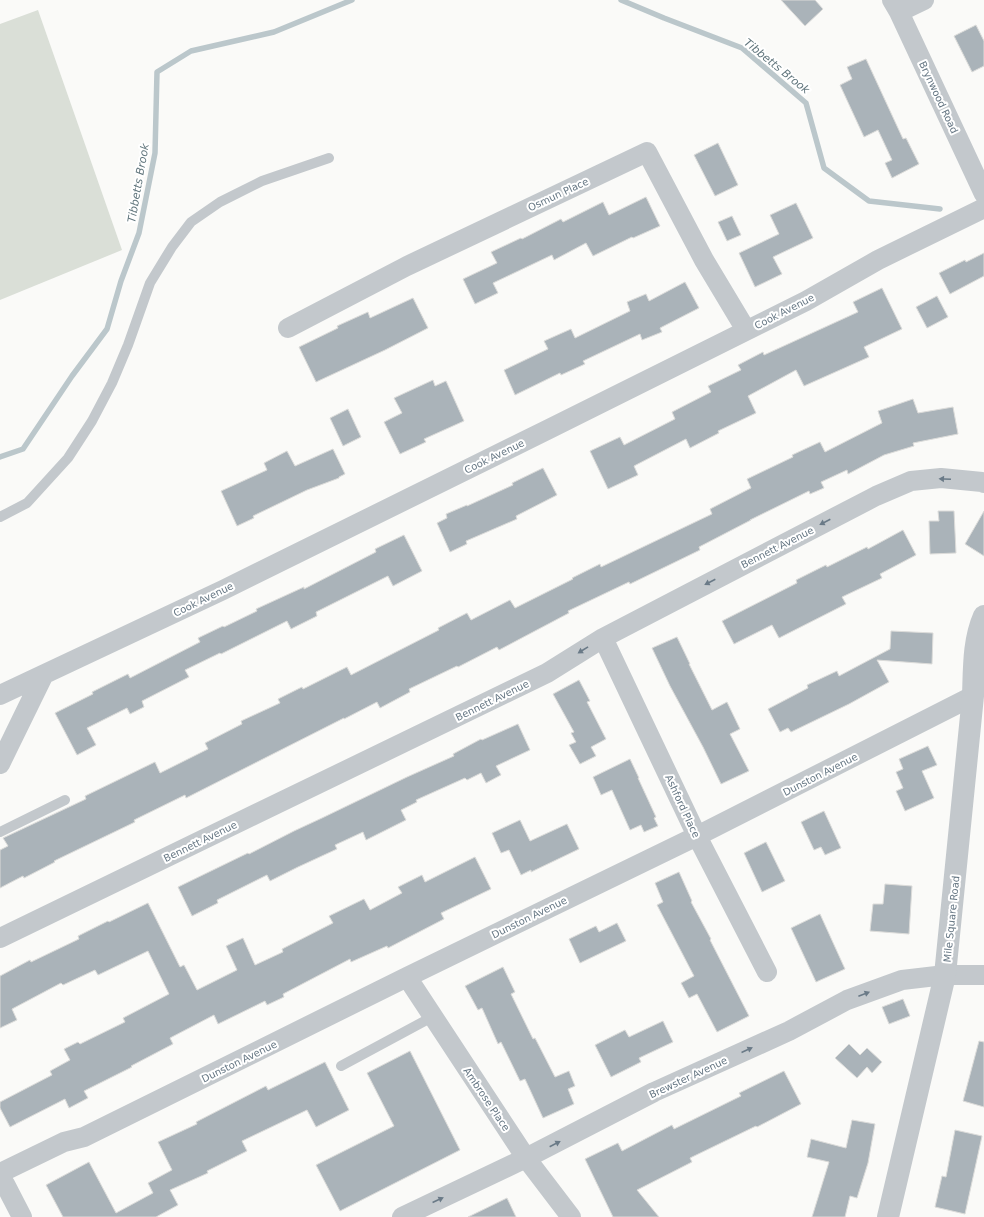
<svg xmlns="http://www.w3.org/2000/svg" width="984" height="1217" font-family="'DejaVu Sans',sans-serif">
	<rect width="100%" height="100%" fill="#fafaf8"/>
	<path fill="#dadfd7" d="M 38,10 L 122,250 L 0,300 L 0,24 Z"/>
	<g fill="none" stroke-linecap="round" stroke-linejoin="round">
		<path stroke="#bbc7cb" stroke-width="5.5" d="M 621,0 L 664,18 L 742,48 L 806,103 L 824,168 L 869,201 L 940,209
			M 0,457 L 23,449 L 72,376 L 107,329 L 121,281 L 139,233 L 155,153 L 157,72 L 191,51 L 274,32 L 352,0"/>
	</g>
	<path fill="#aab3b9" stroke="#dcdcda" d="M 781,0 L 815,0 L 823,9 L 805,26 Z
		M 976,25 L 984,41 L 984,66 L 972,72 L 954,36 Z
		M 866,59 L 903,139 L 906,138 L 919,164 L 892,178 L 885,163 L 892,160 L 878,130 L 864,137 L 840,85 L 852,79 L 847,67 Z
		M 718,143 L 738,185 L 715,196 L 694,155 Z
		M 646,197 L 660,226 L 633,238 L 632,237 L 593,256 L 586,243 L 554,260 L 552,255 L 493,283 L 498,293 L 475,304 L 463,279 L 497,263 L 491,252 L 521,238 L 522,239 L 561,219 L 563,222 L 603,202 L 609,215 Z
		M 796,203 L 813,238 L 773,257 L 782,274 L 755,287 L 739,253 L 779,234 L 770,215 Z
		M 732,216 L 741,235 L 727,241 L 718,222 Z
		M 984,253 L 984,276 L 950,294 L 939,273 L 965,260 L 966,262 Z
		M 685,282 L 699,308 L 660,328 L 662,332 L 642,340 L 640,334 L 583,361 L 585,364 L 561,375 L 560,373 L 515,395 L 504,370 L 548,349 L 544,341 L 571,329 L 575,338 L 630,311 L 627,302 L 646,294 L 649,301 Z
		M 882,288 L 902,329 L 864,347 L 869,357 L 804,386 L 796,370 L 748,396 L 756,413 L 718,431 L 719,433 L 690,448 L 686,439 L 634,466 L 638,475 L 608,489 L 590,451 L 620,437 L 624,445 L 675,419 L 672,412 L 711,392 L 708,386 L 741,370 L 738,365 L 763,352 L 764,355 L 858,312 L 853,302 Z
		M 937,296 L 948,317 L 927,328 L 916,307 Z
		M 413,298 L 428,328 L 385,350 L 316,382 L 299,347 L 338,328 L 337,326 L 368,312 L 370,318 Z
		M 433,380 L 435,386 L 446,381 L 464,421 L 424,439 L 426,442 L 400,454 L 384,422 L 402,413 L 394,398 Z
		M 913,399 L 918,413 L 953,407 L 958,434 L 913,443 L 914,446 L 884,455 L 848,474 L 847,470 L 821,482 L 824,488 L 810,494 L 809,491 L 750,520 L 751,520 L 699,547 L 700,550 L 630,584 L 629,582 L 568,611 L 569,613 L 499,650 L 497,647 L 458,667 L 457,666 L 409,689 L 410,692 L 380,708 L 377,702 L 344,719 L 344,718 L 186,798 L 185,795 L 134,820 L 135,822 L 54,861 L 55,862 L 24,878 L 23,876 L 0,888 L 0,850 L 8,846 L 3,838 L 86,799 L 85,796 L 155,762 L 160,773 L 208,749 L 205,743 L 242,724 L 241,721 L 280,703 L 278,699 L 302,687 L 303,689 L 347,667 L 351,675 L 439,630 L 438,628 L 467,613 L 471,620 L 510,600 L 515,608 L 573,579 L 572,578 L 600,564 L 601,567 L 712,514 L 710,509 L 751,488 L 747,479 L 793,457 L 792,455 L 820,442 L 825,452 L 882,423 L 878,411 Z
		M 348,409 L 361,437 L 343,446 L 330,418 Z
		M 333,449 L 345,474 L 339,477 L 339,478 L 307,490 L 253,516 L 254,518 L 237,526 L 221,491 L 267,470 L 264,463 L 287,451 L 295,466 Z
		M 543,468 L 557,495 L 516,516 L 517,519 L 466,541 L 467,544 L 450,552 L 437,523 L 447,518 L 446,514 L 467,505 L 467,506 L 513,485 L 512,483 Z
		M 938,511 L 954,511 L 956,553 L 930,554 L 929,521 L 939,521 Z
		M 984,511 L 984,556 L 965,544 Z
		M 903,530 L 916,555 L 880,574 L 882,578 L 842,597 L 846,604 L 779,638 L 772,625 L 734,644 L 722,621 L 797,583 L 796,580 L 826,565 L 827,567 L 867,547 L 868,549 Z
		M 404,535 L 422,571 L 393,586 L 388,576 L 316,612 L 317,616 L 291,629 L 287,621 L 221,654 L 220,653 L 185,670 L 189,677 L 142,701 L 144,707 L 130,714 L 127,708 L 87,728 L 96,745 L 77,755 L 55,713 L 93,694 L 92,692 L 128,674 L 130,678 L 200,642 L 198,638 L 223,626 L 224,627 L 257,611 L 256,609 L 304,587 L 304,589 L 376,552 L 375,549 Z
		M 891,631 L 933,633 L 932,664 L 877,660 L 889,682 L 849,704 L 791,732 L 788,728 L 780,732 L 768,709 L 808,688 L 807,685 L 837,671 L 839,676 L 890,649 Z
		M 677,637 L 690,664 L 689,664 L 712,710 L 727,702 L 740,729 L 730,734 L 749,771 L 721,784 L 703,747 L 670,686 L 652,648 Z
		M 579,680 L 590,701 L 587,702 L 606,739 L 591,747 L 596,756 L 580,764 L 569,745 L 576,742 L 571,733 L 574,732 L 553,694 Z
		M 518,724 L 530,750 L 496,766 L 501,775 L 486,783 L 481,773 L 467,780 L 465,778 L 416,800 L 417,802 L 401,810 L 406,820 L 366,840 L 363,832 L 335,845 L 337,849 L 298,867 L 270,881 L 267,875 L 217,900 L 218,903 L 192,916 L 178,887 L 248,853 L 249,854 L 294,831 L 322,818 L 407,777 L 454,756 L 453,754 L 481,739 L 482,740 Z
		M 928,746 L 937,765 L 922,771 L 934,798 L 905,811 L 896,791 L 903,788 L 896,772 L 903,769 L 899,759 Z
		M 630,759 L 639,778 L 638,778 L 656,817 L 654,818 L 658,826 L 644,832 L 641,825 L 630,830 L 612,790 L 601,795 L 593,777 Z
		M 824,811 L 841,848 L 825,855 L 821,847 L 814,850 L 801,822 Z
		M 520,820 L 530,841 L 567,824 L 579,849 L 531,872 L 531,870 L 521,875 L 509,850 L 501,853 L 492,833 Z
		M 766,842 L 785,881 L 762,892 L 744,853 Z
		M 475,857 L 491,889 L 441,913 L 444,919 L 388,948 L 387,946 L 351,962 L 350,959 L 283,994 L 284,997 L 267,1005 L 265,1001 L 218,1024 L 214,1015 L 170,1038 L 173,1044 L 131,1066 L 132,1067 L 84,1091 L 88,1098 L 69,1108 L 65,1099 L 10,1127 L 0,1108 L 0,1102 L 52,1075 L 50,1071 L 70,1060 L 64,1049 L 78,1042 L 80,1044 L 125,1022 L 123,1018 L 169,994 L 148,951 L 98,975 L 95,970 L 63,985 L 61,983 L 12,1009 L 17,1020 L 0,1028 L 0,976 L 30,960 L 31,962 L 79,939 L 78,936 L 108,921 L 109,922 L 148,903 L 180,967 L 184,965 L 197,990 L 237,970 L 226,946 L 243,938 L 255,965 L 283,952 L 282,949 L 333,923 L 329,916 L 364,899 L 370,910 L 402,893 L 398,887 L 422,875 L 425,882 Z
		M 679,872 L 692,901 L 691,902 L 711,939 L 710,940 L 749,1016 L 717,1032 L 697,994 L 689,998 L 681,983 L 694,976 L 657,905 L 663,902 L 655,883 Z
		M 885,884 L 912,886 L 909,934 L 870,931 L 873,904 L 883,904 Z
		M 820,914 L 845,969 L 816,982 L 791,928 Z
		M 617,923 L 626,941 L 580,963 L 569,939 L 596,926 L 599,932 Z
		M 503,967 L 515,992 L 511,994 L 533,1039 L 535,1038 L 555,1077 L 569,1071 L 575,1086 L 568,1089 L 574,1104 L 543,1118 L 525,1079 L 520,1081 L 501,1042 L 498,1044 L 482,1008 L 478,1010 L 465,986 Z
		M 903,999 L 910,1016 L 889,1024 L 882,1007 Z
		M 663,1021 L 673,1042 L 639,1058 L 641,1062 L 611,1077 L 595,1045 L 625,1030 L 629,1037 Z
		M 979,1041 L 984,1042 L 984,1107 L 963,1101 Z
		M 849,1044 L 860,1055 L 867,1048 L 882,1062 L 872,1073 L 867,1067 L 857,1078 L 835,1058 Z
		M 410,1051 L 460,1150 L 340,1211 L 316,1165 L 394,1126 L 367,1073 Z
		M 325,1062 L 349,1110 L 316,1127 L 307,1110 L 242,1141 L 247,1151 L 207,1171 L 208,1173 L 170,1190 L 178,1205 L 156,1217 L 63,1217 L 46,1185 L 89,1162 L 116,1213 L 153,1193 L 148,1183 L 172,1170 L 158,1142 L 197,1124 L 196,1122 L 266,1086 L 268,1090 Z
		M 784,1071 L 801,1104 L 757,1127 L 756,1126 L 690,1158 L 692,1162 L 637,1190 L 659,1217 L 613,1217 L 585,1159 L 618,1143 L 622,1151 L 672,1125 L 674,1129 L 741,1096 L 739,1093 Z
		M 852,1120 L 875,1124 L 868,1163 L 857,1198 L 850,1196 L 845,1217 L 812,1217 L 829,1162 L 807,1157 L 811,1139 L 846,1148 Z
		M 955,1130 L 982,1136 L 965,1214 L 935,1207 L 942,1176 L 946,1177 Z
		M 507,1198 L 516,1217 L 468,1217 Z"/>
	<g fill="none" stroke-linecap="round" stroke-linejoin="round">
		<path stroke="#c3c8cc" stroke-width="10" d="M 0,517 L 27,503 L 68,458 L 92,421 L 112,383 L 128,345 L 150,283 L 172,247 L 191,222 L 220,202 L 262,181 L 329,158
			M 0,832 L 65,800
			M 341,1066 L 432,1017"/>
		<path stroke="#c3c8cc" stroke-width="20" d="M 892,0 L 899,12 L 984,194
			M 899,12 L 924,0
			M 288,328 L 407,266 L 647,152 L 704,260 L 746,330
			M 603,638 L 697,836 L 767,972
			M 0,695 L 223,590 L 549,429 L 806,301 L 878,260 L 984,208
			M 0,764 L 43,676
			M 0,938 L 547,673 L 603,638 L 876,496 L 911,481 L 941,478 L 982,482 L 984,483
			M 407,977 L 526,1158 L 571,1217
			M 0,1173 L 64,1142 L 84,1137 L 407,977 L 697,836 L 973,696
			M 5,1184 L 22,1217
			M 402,1217 L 526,1158 L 654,1092 L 789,1031 L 847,1000 L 902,980 L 945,975 L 984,975"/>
		<path stroke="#c3c8cc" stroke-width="22" d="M 888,1217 L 945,975 L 973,696 C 974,669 973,641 984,616"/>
	</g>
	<defs><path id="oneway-solid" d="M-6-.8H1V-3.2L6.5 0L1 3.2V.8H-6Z"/></defs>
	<g fill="#6a7a87">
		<use href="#oneway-solid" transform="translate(945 479) rotate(-177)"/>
		<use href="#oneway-solid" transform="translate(825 522) rotate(153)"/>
		<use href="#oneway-solid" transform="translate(710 582) rotate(153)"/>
		<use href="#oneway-solid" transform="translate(583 650) rotate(148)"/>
		<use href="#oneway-solid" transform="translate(864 994) rotate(-21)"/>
		<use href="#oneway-solid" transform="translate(747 1050) rotate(-24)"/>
		<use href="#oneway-solid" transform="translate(555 1144) rotate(-27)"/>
		<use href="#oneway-solid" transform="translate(438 1200) rotate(-25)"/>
	</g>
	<g text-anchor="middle" stroke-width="4" stroke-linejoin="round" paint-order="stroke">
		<g font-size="10" fill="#657683" stroke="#fff">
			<text transform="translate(939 97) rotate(65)" y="4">Brynwood Road</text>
			<text transform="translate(558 194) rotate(-25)" y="4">Osmun Place</text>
			<text transform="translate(784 311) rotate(-27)" y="4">Cook Avenue</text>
			<text transform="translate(494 456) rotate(-26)" y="4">Cook Avenue</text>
			<text transform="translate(777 547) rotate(-27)" y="4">Bennett Avenue</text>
			<text transform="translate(203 599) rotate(-26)" y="4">Cook Avenue</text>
			<text transform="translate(492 700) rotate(-26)" y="4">Bennett Avenue</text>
			<text transform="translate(820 774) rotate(-27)" y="4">Dunston Avenue</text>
			<text transform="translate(683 806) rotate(65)" y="4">Ashford Place</text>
			<text transform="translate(200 841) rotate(-26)" y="4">Bennett Avenue</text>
			<text transform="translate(529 917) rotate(-26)" y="4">Dunston Avenue</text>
			<text transform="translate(951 919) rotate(-84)" y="4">Mile Square Road</text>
			<text transform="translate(239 1061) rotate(-26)" y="4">Dunston Avenue</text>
			<text transform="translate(688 1077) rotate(-25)" y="4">Brewster Avenue</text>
			<text transform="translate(487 1099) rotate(56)" y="4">Ambrose Place</text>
		</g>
		<g font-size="11" font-style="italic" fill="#60757c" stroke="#fff">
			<text transform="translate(777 66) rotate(39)" y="4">Tibbetts Brook</text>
			<text transform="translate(138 183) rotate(-80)" y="4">Tibbetts Brook</text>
		</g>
	</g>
</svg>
